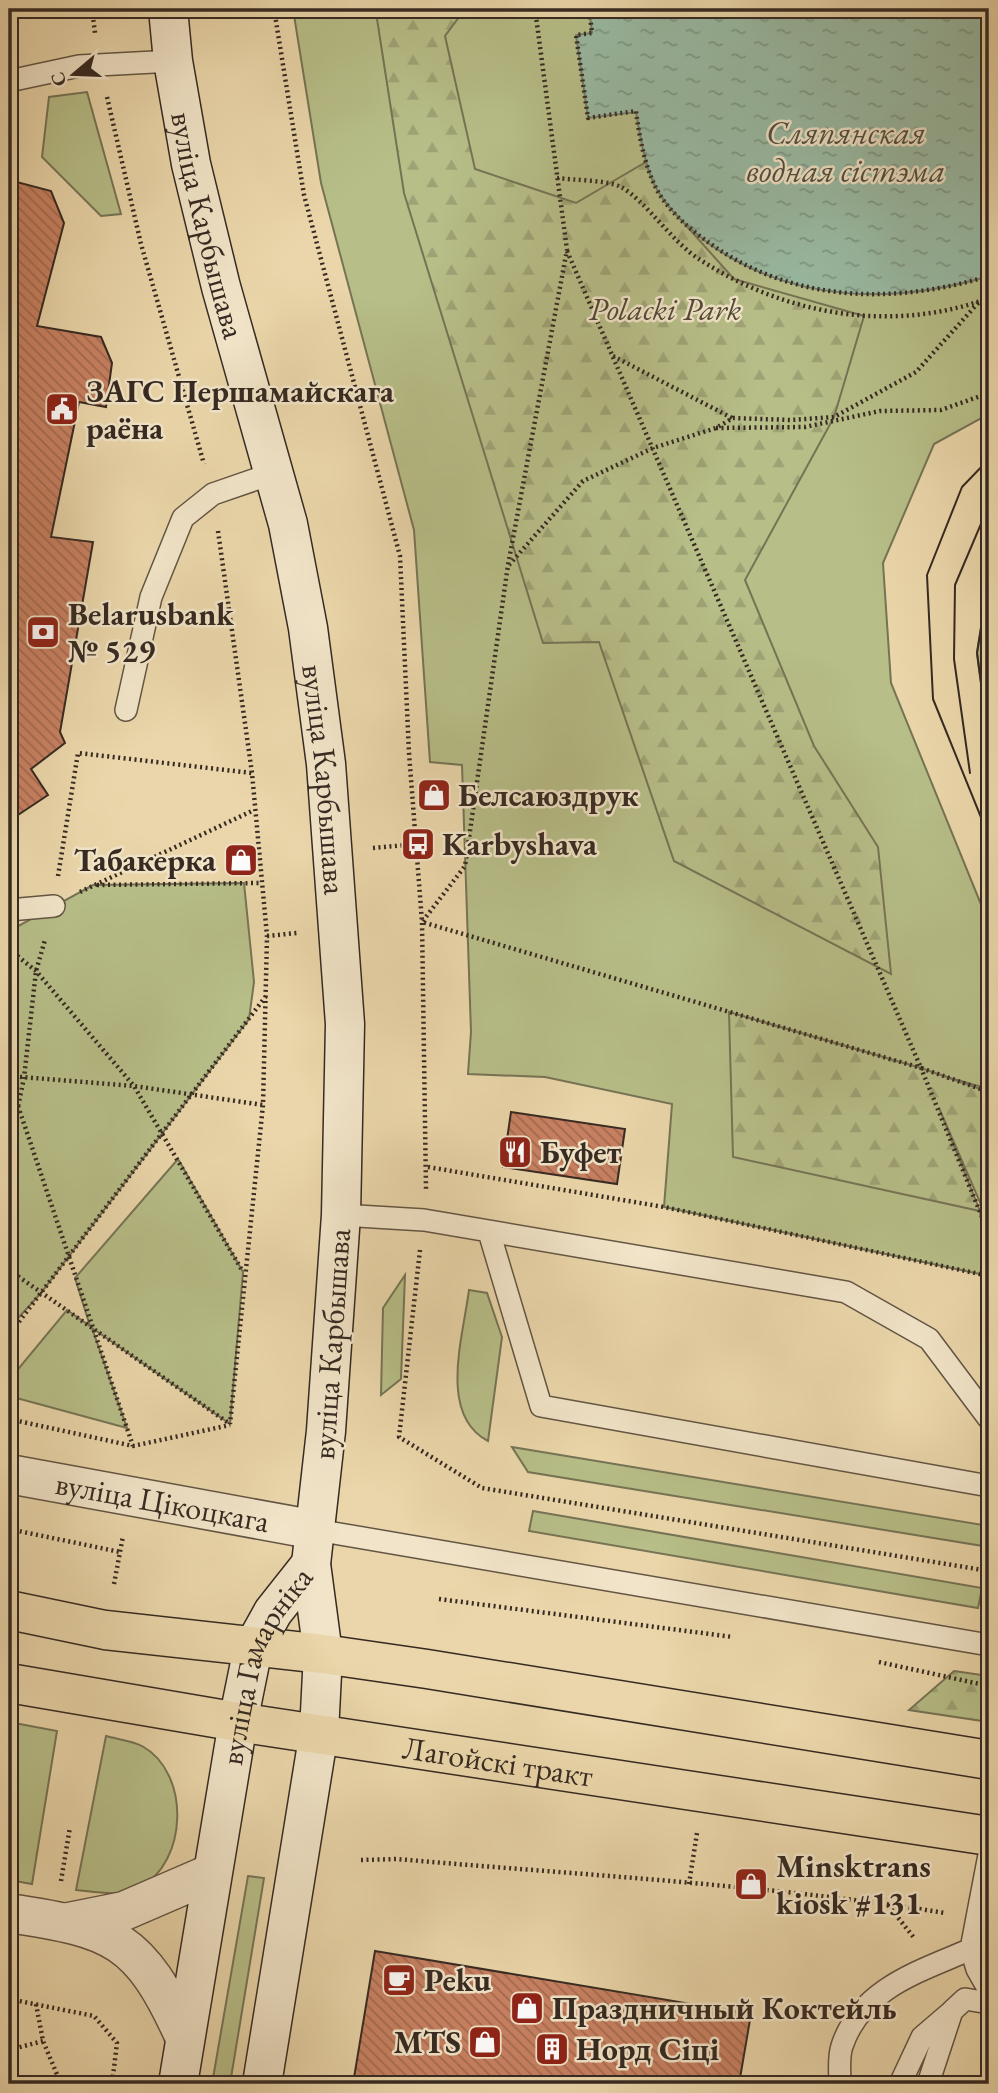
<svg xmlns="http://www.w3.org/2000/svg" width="998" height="2093" font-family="'EB Garamond',serif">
	<defs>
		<pattern id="forest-firs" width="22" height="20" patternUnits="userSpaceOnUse" patternTransform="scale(1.75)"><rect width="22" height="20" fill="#b7be88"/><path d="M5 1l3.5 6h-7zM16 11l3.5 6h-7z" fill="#9ea375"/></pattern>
		<pattern id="water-ripples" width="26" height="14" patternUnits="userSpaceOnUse" patternTransform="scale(1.75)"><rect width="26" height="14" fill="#99baa3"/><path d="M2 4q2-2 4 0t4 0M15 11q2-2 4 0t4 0" fill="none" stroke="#7e9784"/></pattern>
		<pattern id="building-back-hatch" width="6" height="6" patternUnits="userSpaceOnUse" patternTransform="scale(1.75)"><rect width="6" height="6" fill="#c88162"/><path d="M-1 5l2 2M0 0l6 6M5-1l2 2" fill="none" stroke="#a36a50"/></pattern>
	</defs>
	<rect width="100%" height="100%" fill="#ead6aa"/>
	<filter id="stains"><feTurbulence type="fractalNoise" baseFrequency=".00286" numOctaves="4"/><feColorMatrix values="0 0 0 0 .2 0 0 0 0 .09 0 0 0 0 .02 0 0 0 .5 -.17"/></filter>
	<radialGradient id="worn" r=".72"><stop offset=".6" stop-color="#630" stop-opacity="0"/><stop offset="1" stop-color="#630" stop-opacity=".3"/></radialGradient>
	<path fill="#b7be88" stroke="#767455" stroke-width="2" d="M 293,9 L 989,9 L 989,414 L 934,444 L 883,563 L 891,683 L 989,924 L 989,1089 L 922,1070 L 989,1235 L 989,1276 L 664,1207 L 672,1104 L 545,1077 L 468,1074 L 471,1032 L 462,765 L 430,762 L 414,530 L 321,183 Z
		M 87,92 L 121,214 L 101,216 L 42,157 L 49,97 Z
		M 989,577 L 989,743 L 977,653 Z
		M 244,883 L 254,982 L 249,1019 L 41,1293 L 9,1328 L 9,931 L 93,885 Z
		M 178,1159 L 243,1272 L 230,1424 L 92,1328 L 127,1428 L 9,1396 L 9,1380 L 67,1310 L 90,1326 L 75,1278 Z
		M 405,1275 L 401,1379 L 381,1395 L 383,1308 Z
		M 469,1290 L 487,1293 L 502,1337 L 488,1441 C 438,1415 463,1337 469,1290 Z
		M 512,1447 L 989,1526 L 989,1547 L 528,1472 Z
		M 533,1511 L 982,1588 L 978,1608 L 529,1531 Z
		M 9,1722 L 57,1731 L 32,1884 L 9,1880 Z
		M 106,1736 C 117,1739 133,1741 142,1746 C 191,1773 188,1863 139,1888 C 120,1897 96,1892 76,1890 Z
		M 248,1876 L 264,1878 L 230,2084 L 212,2084 Z"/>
	<path fill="url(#forest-firs)" stroke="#767455" stroke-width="2" d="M 379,9 L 465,9 L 445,36 L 475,169 L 576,203 L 646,162 L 654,184 L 665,202 L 734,279 L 864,316 L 834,417 L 745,580 L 814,746 L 878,847 L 891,974 L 674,861 L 599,642 L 543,643 L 404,193 L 377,19 Z
		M 729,1012 L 921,1068 L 989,1092 L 989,1223 L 939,1108 L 980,1211 L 733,1157 Z
		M 954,1671 L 989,1676 L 989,1722 L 909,1710 Z"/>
	<path fill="url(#water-ripples)" stroke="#71806f" stroke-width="2" d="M 621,9 L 989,9 L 989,276 C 893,305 792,303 708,243 C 687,227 666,208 654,184 C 644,162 640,135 636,112 L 588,118 L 576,35 L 592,33 L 590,16 Z"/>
	<path fill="url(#building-back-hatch)" stroke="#362a22" stroke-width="2" d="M 9,180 L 51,191 L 64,223 L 37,326 L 101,337 L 112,363 L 106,407 L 79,402 L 51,537 L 93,542 L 60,732 L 65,743 L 31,769 L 48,795 L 9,821 Z
		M 511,1112 L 625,1129 L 617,1184 L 503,1167 Z
		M 375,1951 L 751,2014 L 739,2084 L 353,2084 Z"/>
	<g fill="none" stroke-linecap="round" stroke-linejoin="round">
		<g stroke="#635544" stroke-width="24">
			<path id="service" d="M 9,81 L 79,66 L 173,61
				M 126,710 L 151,597 L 183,518 L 213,494 L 274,473
				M 9,910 L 54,906
				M 341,1215 L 424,1220 L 846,1292 L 929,1339 L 989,1419
				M 489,1232 L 541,1406 L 989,1486
				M 316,1530 L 989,1645
				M 989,1855 L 971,1949 L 977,1969 L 989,1990
				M 840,2084 C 840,2073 838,2057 842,2046 C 861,1988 921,1971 971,1949
				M 900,2084 L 922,2037 L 950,2013
				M 928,2084 L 952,2011 L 965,1999 L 989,2003"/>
		</g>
		<g stroke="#635544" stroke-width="41">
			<g id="minor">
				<path id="s1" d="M 9,1474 L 316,1530"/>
				<path d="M 9,1913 C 115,1929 140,1938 185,2038"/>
				<path d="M 69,1922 L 124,1911 L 212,1873"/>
			</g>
		</g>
		<g stroke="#362a22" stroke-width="41">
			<g id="secondary">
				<path id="s2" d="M 168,9 L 173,61 L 191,164 L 221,287 L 288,524 L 308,628 L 326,764 L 345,1024 L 341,1215 L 326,1431 L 311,1564 L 323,1654 L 319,1732 L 262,2084"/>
				<path id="s3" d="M 178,2084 L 238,1722 L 253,1648 L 273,1612 L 311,1564"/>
			</g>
		</g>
		<g stroke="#362a22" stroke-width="41">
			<g id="primary">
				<path d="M 9,1610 L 105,1630 L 323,1654 L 427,1669 L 989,1760"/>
				<path id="s4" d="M 9,1683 L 238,1722 L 989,1836"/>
			</g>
		</g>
		<path stroke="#362a22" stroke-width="4.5" stroke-dasharray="2 3.5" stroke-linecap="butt" d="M 92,9 L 95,33
			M 274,9 L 304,195 L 400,556 L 409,753 L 422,922 L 426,1189
			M 535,9 L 567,250 L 508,565 L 465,866 L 422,922 L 921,1068 L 989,1234
			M 621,9 L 590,16 L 592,33 L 576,35 L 588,118 L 636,111 C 639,135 644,162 654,184 C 665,208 687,227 708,242 C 792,303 893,305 989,276
			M 107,97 L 141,244 L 204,464
			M 557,178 C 572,180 608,180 621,187 C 645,200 673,243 699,259 C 784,315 892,334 989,298
			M 567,251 L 921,1068 L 989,1092
			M 613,356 L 732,418
			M 716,428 L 805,427 L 880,411 L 941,410 L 989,393
			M 218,531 L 252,773 L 267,936 L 263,1105 L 230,1424
			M 509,565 L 583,481 L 653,448 L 716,428 L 733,418 L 791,420 L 834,417 L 916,372 L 979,302
			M 373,848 L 418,844
			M 58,876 L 78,753 L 252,773
			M 97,885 L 261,883
			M 80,892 L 254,810
			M 267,936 L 297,933
			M 9,949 L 36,971 L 134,1086 L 243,1272
			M 9,1076 L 134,1086 L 263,1105
			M 18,1106 L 133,1446
			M 9,1149 L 24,1078 L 36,971 L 45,940
			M 428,1167 L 664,1207 L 989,1276
			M 420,1250 L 399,1437 L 482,1488 L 989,1571
			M 9,1270 L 230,1424
			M 9,1335 L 266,996
			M 9,1419 L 133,1446 L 230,1425
			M 9,1529 L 120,1552
			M 114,1584 L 123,1536
			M 439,1599 L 733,1637
			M 879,1662 L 989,1686
			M 361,1860 L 397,1859 C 580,1875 764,1884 945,1913
			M 61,1881 L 70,1827
			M 689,1884 L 697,1833
			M 888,1905 L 915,1939
			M 9,1999 L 94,2016 L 117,2043 L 112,2084
			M 36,2004 L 43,2041 L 61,2084
			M 9,2050 L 43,2041"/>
		<use href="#service" stroke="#f1e4c8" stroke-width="21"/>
		<use href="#minor" stroke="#f1e4c8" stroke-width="38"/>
		<use href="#secondary" stroke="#f1e4c8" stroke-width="38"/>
		<use href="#primary" stroke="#ead6aa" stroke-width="38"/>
		<path stroke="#362a22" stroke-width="2" d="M 989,459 L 962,487 L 927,575 L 933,699 L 989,837
			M 989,577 L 977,653 L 989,743
			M 970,773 L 954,659 L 955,585 L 989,505"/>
	</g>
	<defs>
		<g id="civic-square" transform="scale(1.75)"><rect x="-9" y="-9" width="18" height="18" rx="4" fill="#8f2418" stroke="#f1e4c8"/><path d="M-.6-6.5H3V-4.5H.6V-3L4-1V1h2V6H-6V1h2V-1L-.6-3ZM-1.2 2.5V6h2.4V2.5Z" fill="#fff"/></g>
		<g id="bank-square" transform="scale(1.75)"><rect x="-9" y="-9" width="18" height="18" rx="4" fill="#8f2418" stroke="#f1e4c8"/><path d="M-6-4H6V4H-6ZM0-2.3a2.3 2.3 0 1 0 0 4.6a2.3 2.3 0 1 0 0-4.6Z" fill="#fff"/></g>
		<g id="shop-square" transform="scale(1.75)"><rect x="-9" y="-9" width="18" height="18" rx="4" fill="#8f2418" stroke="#f1e4c8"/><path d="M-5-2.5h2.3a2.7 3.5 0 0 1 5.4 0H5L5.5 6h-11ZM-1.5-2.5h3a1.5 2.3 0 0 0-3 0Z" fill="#fff"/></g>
		<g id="bus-square" transform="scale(1.75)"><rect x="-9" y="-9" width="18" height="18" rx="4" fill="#8f2418" stroke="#f1e4c8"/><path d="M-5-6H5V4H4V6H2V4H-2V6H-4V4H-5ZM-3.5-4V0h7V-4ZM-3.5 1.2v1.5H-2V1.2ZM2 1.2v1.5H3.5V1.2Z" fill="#fff"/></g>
		<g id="restaurant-square" transform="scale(1.75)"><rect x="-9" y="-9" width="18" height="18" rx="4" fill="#8f2418" stroke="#f1e4c8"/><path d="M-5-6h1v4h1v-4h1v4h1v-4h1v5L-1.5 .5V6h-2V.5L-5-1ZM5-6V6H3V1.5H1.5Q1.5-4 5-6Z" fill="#fff"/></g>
		<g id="cafe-square" transform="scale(1.75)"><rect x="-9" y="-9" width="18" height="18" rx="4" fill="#8f2418" stroke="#f1e4c8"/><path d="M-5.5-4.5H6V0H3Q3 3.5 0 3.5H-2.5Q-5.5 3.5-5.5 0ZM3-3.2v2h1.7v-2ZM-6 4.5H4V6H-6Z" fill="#fff"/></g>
		<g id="building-square" transform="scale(1.75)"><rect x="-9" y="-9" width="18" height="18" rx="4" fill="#8f2418" stroke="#f1e4c8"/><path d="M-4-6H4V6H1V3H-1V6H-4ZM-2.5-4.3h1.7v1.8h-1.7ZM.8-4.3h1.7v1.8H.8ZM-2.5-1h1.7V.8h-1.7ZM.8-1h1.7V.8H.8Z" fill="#fff"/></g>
	</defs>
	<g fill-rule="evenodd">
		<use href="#civic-square" x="62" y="409"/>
		<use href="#bank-square" x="43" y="632"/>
		<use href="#shop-square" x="434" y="795"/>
		<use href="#bus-square" x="418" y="844"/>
		<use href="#shop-square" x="241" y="860"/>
		<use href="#restaurant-square" x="515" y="1152"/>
		<use href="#shop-square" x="751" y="1884"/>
		<use href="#cafe-square" x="399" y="1980"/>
		<use href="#shop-square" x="527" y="2008"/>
		<use href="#shop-square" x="485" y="2042"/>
		<use href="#building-square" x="552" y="2049"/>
	</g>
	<g text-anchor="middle" stroke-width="5" stroke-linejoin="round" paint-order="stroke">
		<g font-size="32" fill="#362a22" stroke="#f1e4c8">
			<text dy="11" stroke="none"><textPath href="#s2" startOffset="220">вуліца Карбышава</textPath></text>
			<text dy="11" stroke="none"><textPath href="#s2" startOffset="788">вуліца Карбышава</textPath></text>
			<text transform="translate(331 1344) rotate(-86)" y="11">вуліца Карбышава</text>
			<text dy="11" stroke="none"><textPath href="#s1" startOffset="156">вуліца Цікоцкага</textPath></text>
			<text dy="11" stroke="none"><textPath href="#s3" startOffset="430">вуліца Гамарніка</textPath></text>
			<text dy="11" stroke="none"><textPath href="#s4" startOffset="495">Лагойскі тракт</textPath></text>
		</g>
		<g font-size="32" font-style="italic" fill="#504836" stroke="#f1e4c8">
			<text x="665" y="320">Polacki Park</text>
		</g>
		<g font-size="32" font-weight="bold" fill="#362a22" stroke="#f1e4c8" text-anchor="start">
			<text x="86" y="402">ЗАГС Першамайскага<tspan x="86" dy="37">раёна</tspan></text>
			<text x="68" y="625">Belarusbank<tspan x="68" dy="37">№ 529</tspan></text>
			<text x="458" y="806">Белсаюздрук</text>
			<text x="442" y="855">Karbyshava</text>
			<text x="216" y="871" text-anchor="end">Табакерка</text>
			<text x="540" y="1163">Буфет</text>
			<text x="776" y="1877">Minsktrans<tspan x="776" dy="37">kiosk #131</tspan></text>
			<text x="424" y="1991">Peku</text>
			<text x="552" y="2019">Праздничный Коктейль</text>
			<text x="461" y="2053" text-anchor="end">MTS</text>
			<text x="576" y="2060">Норд Сіці</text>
		</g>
		<g font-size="33" font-style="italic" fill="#4f4e42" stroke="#f1e4c8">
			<text x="846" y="144">Сляпянская<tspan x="846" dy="38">водная сістэма</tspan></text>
		</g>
	</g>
	<rect width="998" height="2093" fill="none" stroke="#ead6aa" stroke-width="35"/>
	<rect x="10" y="10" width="977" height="2072" fill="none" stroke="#362a22" stroke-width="3.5"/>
	<rect x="18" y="18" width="963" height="2058" fill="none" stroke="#362a22" stroke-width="2"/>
	<g transform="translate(74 74) rotate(251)" stroke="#f1e4c8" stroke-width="5" paint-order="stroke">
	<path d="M0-5L12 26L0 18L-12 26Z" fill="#362a22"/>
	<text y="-10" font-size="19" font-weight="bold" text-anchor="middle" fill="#362a22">С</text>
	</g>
	<rect width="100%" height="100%" filter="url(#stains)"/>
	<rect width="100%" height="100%" fill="url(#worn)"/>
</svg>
